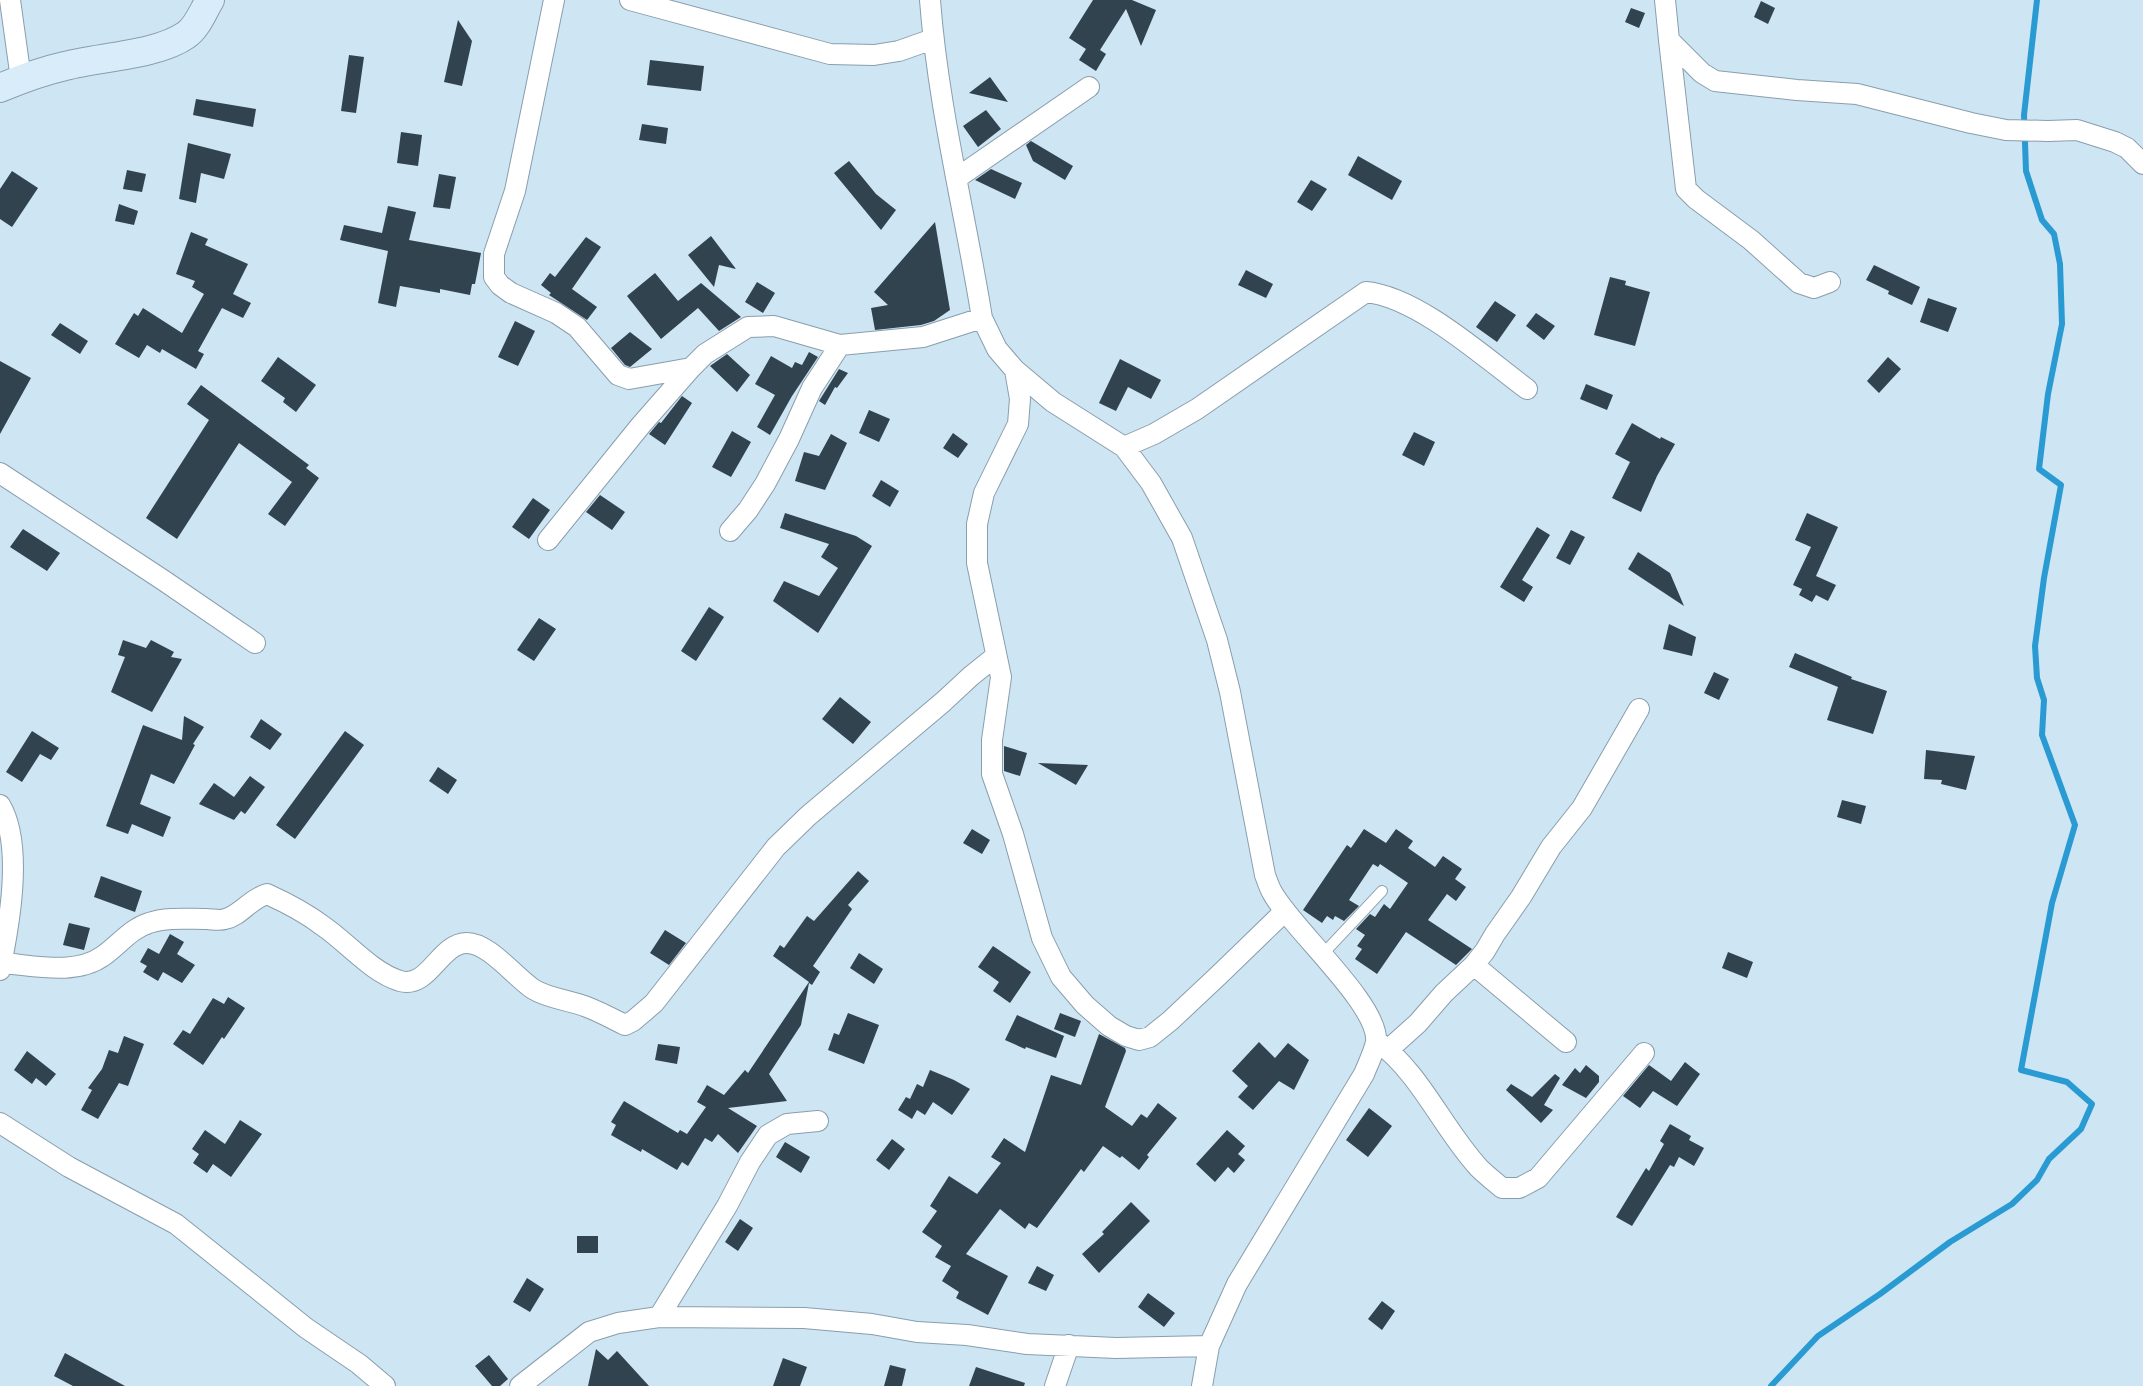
<svg xmlns="http://www.w3.org/2000/svg" width="2143" height="1386" font-family="'DejaVu Sans',sans-serif">
	<rect width="100%" height="100%" fill="#cee5f4"/>
	<g fill="none" stroke-linecap="round" stroke-linejoin="round">
		<path stroke="#2a9ad3" stroke-width="6" d="M 1771,1386 L 1818,1336 L 1880,1294 L 1950,1242 L 2012,1204 L 2037,1180 L 2049,1159 L 2081,1129 L 2092,1104 L 2067,1082 L 2021,1070 L 2052,903 L 2075,825 L 2042,735 L 2044,700 L 2037,678 L 2035,646 L 2044,578 L 2061,485 L 2039,469 L 2048,394 L 2062,324 L 2060,264 L 2054,234 L 2042,220 L 2026,171 L 2024,115 L 2037,0"/>
	</g>
	<path fill="#30434f" d="M 1093,0 L 1132,0 L 1156,10 L 1141,46 L 1126,9 L 1100,50 L 1106,54 L 1096,71 L 1079,60 L 1086,49 L 1069,38 Z
		M 1761,1 L 1775,8 L 1768,24 L 1754,17 Z
		M 1631,8 L 1645,13 L 1639,28 L 1625,22 Z
		M 458,20 L 472,41 L 462,86 L 444,82 Z
		M 349,55 L 364,57 L 356,113 L 341,111 Z
		M 650,60 L 704,66 L 701,91 L 647,85 Z
		M 990,77 L 1008,102 L 969,93 Z
		M 196,99 L 256,109 L 253,127 L 193,115 Z
		M 986,110 L 1001,129 L 978,147 L 963,126 Z
		M 642,124 L 668,128 L 666,144 L 639,140 Z
		M 401,132 L 422,135 L 418,166 L 397,163 Z
		M 1031,141 L 1073,166 L 1065,180 L 1033,161 L 1026,145 Z
		M 188,143 L 231,154 L 224,179 L 201,173 L 196,203 L 179,199 Z
		M 1358,156 L 1402,181 L 1392,200 L 1348,175 Z
		M 849,161 L 876,194 L 896,210 L 881,230 L 834,173 Z
		M 991,169 L 1022,183 L 1015,199 L 975,180 Z
		M 127,170 L 146,174 L 142,192 L 123,189 Z
		M 12,171 L 38,188 L 12,227 L 0,219 L 0,189 Z
		M 439,174 L 456,177 L 450,209 L 433,207 Z
		M 1311,180 L 1327,189 L 1312,211 L 1297,202 Z
		M 119,204 L 138,211 L 134,225 L 115,221 Z
		M 388,206 L 416,212 L 409,240 L 481,253 L 475,284 L 472,284 L 470,295 L 440,289 L 440,293 L 400,286 L 396,307 L 378,303 L 388,251 L 340,240 L 344,225 L 382,233 Z
		M 935,222 L 950,310 L 934,321 L 921,325 L 875,330 L 871,308 L 888,305 L 874,292 Z
		M 191,232 L 208,239 L 205,245 L 248,264 L 233,294 L 251,303 L 243,318 L 222,308 L 198,351 L 204,354 L 196,369 L 162,349 L 160,353 L 147,345 L 139,358 L 115,344 L 134,313 L 138,316 L 143,308 L 182,333 L 204,294 L 192,287 L 195,281 L 176,274 Z
		M 711,236 L 736,269 L 719,265 L 714,287 L 688,255 Z
		M 586,237 L 601,247 L 572,289 L 597,307 L 587,320 L 549,295 L 551,293 L 541,285 L 550,273 L 555,277 Z
		M 1874,265 L 1920,287 L 1912,305 L 1888,294 L 1889,291 L 1866,280 Z
		M 1246,270 L 1273,284 L 1266,298 L 1238,285 Z
		M 655,273 L 678,301 L 701,283 L 741,317 L 719,331 L 698,308 L 661,339 L 627,296 Z
		M 1610,277 L 1626,281 L 1625,285 L 1650,292 L 1635,346 L 1594,335 Z
		M 757,282 L 775,293 L 763,313 L 745,302 Z
		M 1928,298 L 1957,308 L 1948,332 L 1920,322 Z
		M 1495,301 L 1516,315 L 1497,342 L 1476,327 Z
		M 1536,313 L 1555,326 L 1544,340 L 1526,326 Z
		M 515,321 L 535,331 L 518,366 L 498,357 Z
		M 60,323 L 88,341 L 80,354 L 51,335 Z
		M 630,332 L 652,349 L 630,367 L 625,365 L 611,348 Z
		M 809,352 L 818,357 L 792,396 L 770,435 L 757,427 L 775,395 L 755,384 L 771,356 L 792,368 L 795,362 L 802,365 Z
		M 727,354 L 750,375 L 737,392 L 710,366 Z
		M 278,357 L 316,385 L 296,412 L 283,402 L 285,398 L 261,381 Z
		M 1888,357 L 1901,369 L 1879,393 L 1867,381 Z
		M 1120,359 L 1161,380 L 1151,399 L 1128,387 L 1116,411 L 1099,403 Z
		M 0,361 L 31,378 L 0,434 Z
		M 839,369 L 848,373 L 837,388 L 835,387 L 825,405 L 819,401 Z
		M 1586,384 L 1613,395 L 1607,410 L 1580,399 Z
		M 201,385 L 309,465 L 306,468 L 319,478 L 285,526 L 268,514 L 292,482 L 239,443 L 177,539 L 146,518 L 209,420 L 187,404 Z
		M 682,396 L 692,403 L 665,445 L 649,434 L 659,422 L 661,423 Z
		M 869,410 L 890,419 L 879,442 L 859,433 Z
		M 1632,423 L 1660,439 L 1661,437 L 1675,444 L 1657,476 L 1641,512 L 1612,498 L 1630,462 L 1615,454 Z
		M 732,431 L 751,442 L 731,477 L 712,467 Z
		M 1414,432 L 1435,442 L 1424,466 L 1402,455 Z
		M 953,433 L 968,444 L 958,458 L 943,448 Z
		M 831,434 L 847,443 L 825,490 L 795,481 L 804,452 L 819,456 Z
		M 881,480 L 899,491 L 890,507 L 872,496 Z
		M 600,495 L 625,512 L 612,530 L 586,512 Z
		M 533,498 L 550,510 L 529,539 L 512,527 Z
		M 785,513 L 856,536 L 872,546 L 818,633 L 773,601 L 784,581 L 819,596 L 838,568 L 821,557 L 829,544 L 780,528 Z
		M 1807,513 L 1838,527 L 1816,576 L 1836,585 L 1828,601 L 1816,595 L 1812,602 L 1799,595 L 1802,589 L 1793,585 L 1811,547 L 1795,540 Z
		M 1537,527 L 1550,535 L 1522,580 L 1533,587 L 1524,602 L 1500,587 Z
		M 23,529 L 60,553 L 47,571 L 10,547 Z
		M 1571,530 L 1585,537 L 1570,565 L 1556,558 Z
		M 1638,552 L 1670,573 L 1684,606 L 1628,569 Z
		M 709,607 L 724,617 L 696,661 L 681,651 Z
		M 539,618 L 556,629 L 534,661 L 517,650 Z
		M 1669,624 L 1696,637 L 1692,656 L 1663,649 Z
		M 123,640 L 146,648 L 151,640 L 174,652 L 171,657 L 182,659 L 152,712 L 111,692 L 125,657 L 118,655 Z
		M 1795,653 L 1852,677 L 1851,679 L 1887,691 L 1873,734 L 1827,720 L 1838,687 L 1789,667 Z
		M 1714,672 L 1729,679 L 1719,700 L 1704,693 Z
		M 840,697 L 871,722 L 853,744 L 822,719 Z
		M 184,716 L 204,727 L 193,744 L 195,745 L 174,784 L 151,774 L 140,804 L 171,817 L 163,837 L 132,824 L 128,834 L 106,826 L 143,725 L 182,740 Z
		M 261,719 L 282,734 L 270,750 L 250,737 Z
		M 32,731 L 59,748 L 51,760 L 40,754 L 22,782 L 6,772 Z
		M 345,731 L 364,745 L 295,839 L 276,825 Z
		M 1004,746 L 1027,753 L 1020,776 L 1004,771 Z
		M 1926,750 L 1975,756 L 1966,790 L 1941,784 L 1942,780 L 1924,779 Z
		M 1038,763 L 1088,765 L 1076,785 Z
		M 438,767 L 457,780 L 448,794 L 429,781 Z
		M 250,776 L 265,787 L 245,814 L 241,811 L 234,820 L 199,804 L 214,783 L 234,797 Z
		M 1842,800 L 1866,806 L 1861,824 L 1837,817 Z
		M 972,829 L 990,840 L 982,854 L 963,843 Z
		M 1364,829 L 1386,843 L 1396,829 L 1413,841 L 1408,848 L 1435,867 L 1443,856 L 1462,869 L 1455,879 L 1466,887 L 1456,901 L 1447,894 L 1428,920 L 1472,949 L 1456,965 L 1406,932 L 1377,974 L 1355,959 L 1362,949 L 1357,946 L 1365,935 L 1356,929 L 1370,914 L 1375,917 L 1384,904 L 1390,909 L 1408,883 L 1380,864 L 1378,867 L 1373,864 L 1349,900 L 1359,906 L 1344,921 L 1335,916 L 1333,920 L 1327,916 L 1322,923 L 1303,910 L 1347,845 L 1351,848 Z
		M 858,871 L 869,881 L 848,905 L 852,909 L 813,966 L 820,972 L 812,985 L 809,983 L 801,1025 L 769,1074 L 787,1101 L 728,1108 L 757,1126 L 738,1153 L 718,1134 L 712,1142 L 705,1138 L 688,1166 L 682,1162 L 677,1170 L 642,1149 L 641,1152 L 611,1135 L 616,1125 L 611,1122 L 624,1101 L 678,1133 L 680,1130 L 687,1134 L 706,1107 L 697,1102 L 707,1085 L 724,1095 L 745,1070 L 748,1073 L 809,982 L 773,956 L 780,945 L 784,948 L 807,916 L 814,921 Z
		M 101,876 L 142,891 L 135,912 L 94,897 Z
		M 69,923 L 90,928 L 84,950 L 63,945 Z
		M 665,930 L 686,943 L 669,965 L 650,953 Z
		M 170,934 L 184,942 L 177,954 L 195,965 L 182,983 L 163,972 L 158,981 L 143,972 L 147,966 L 140,962 L 148,948 L 159,954 Z
		M 993,946 L 1031,972 L 1010,1003 L 993,991 L 999,982 L 978,967 Z
		M 1728,952 L 1753,962 L 1747,978 L 1722,968 Z
		M 859,953 L 883,969 L 874,984 L 850,968 Z
		M 228,997 L 245,1008 L 224,1039 L 222,1037 L 203,1065 L 173,1044 L 183,1030 L 190,1034 L 213,998 L 224,1004 Z
		M 848,1013 L 879,1025 L 864,1064 L 828,1050 L 834,1033 L 839,1035 Z
		M 1060,1013 L 1081,1021 L 1075,1037 L 1054,1029 Z
		M 1017,1015 L 1064,1036 L 1056,1058 L 1026,1047 L 1025,1049 L 1005,1040 Z
		M 1099,1034 L 1125,1048 L 1126,1051 L 1105,1107 L 1132,1126 L 1141,1114 L 1147,1118 L 1158,1103 L 1177,1118 L 1147,1155 L 1149,1157 L 1139,1170 L 1122,1156 L 1120,1158 L 1103,1146 L 1084,1172 L 1081,1169 L 1037,1228 L 1029,1223 L 1025,1229 L 1000,1209 L 966,1254 L 1008,1276 L 988,1315 L 956,1298 L 959,1292 L 942,1281 L 951,1266 L 935,1257 L 942,1246 L 922,1232 L 937,1211 L 930,1206 L 949,1176 L 977,1194 L 1001,1163 L 991,1157 L 1004,1138 L 1025,1152 L 1051,1075 L 1081,1085 Z
		M 124,1036 L 144,1044 L 128,1086 L 119,1083 L 98,1119 L 81,1110 L 92,1090 L 88,1088 L 102,1069 L 109,1050 L 118,1053 Z
		M 1259,1042 L 1275,1058 L 1288,1043 L 1309,1060 L 1294,1090 L 1279,1081 L 1253,1110 L 1238,1097 L 1248,1086 L 1232,1071 Z
		M 658,1044 L 680,1047 L 677,1064 L 655,1060 Z
		M 27,1051 L 56,1074 L 46,1086 L 36,1078 L 32,1084 L 14,1070 Z
		M 1685,1062 L 1700,1074 L 1677,1106 L 1653,1091 L 1640,1108 L 1623,1096 L 1649,1065 L 1671,1081 Z
		M 1586,1065 L 1599,1076 L 1599,1082 L 1586,1098 L 1562,1085 L 1575,1068 L 1580,1073 Z
		M 930,1070 L 954,1080 L 970,1089 L 952,1115 L 933,1102 L 925,1115 L 917,1110 L 912,1119 L 898,1110 L 906,1097 L 910,1099 L 917,1084 L 923,1087 Z
		M 1555,1074 L 1560,1078 L 1544,1105 L 1553,1110 L 1541,1123 L 1506,1090 L 1511,1084 L 1532,1097 Z
		M 1369,1108 L 1392,1126 L 1368,1157 L 1346,1140 Z
		M 240,1120 L 262,1134 L 231,1177 L 213,1164 L 207,1173 L 193,1163 L 199,1154 L 192,1149 L 205,1130 L 225,1144 Z
		M 1670,1124 L 1691,1136 L 1689,1140 L 1704,1148 L 1694,1166 L 1679,1157 L 1674,1167 L 1670,1165 L 1632,1226 L 1616,1217 L 1646,1168 L 1649,1171 L 1664,1144 L 1660,1141 Z
		M 1227,1130 L 1245,1146 L 1238,1154 L 1245,1160 L 1234,1173 L 1228,1167 L 1215,1182 L 1196,1164 Z
		M 892,1139 L 905,1149 L 889,1170 L 876,1160 Z
		M 785,1142 L 810,1157 L 801,1173 L 776,1157 Z
		M 1131,1202 L 1150,1221 L 1099,1273 L 1082,1254 L 1104,1234 L 1102,1232 Z
		M 740,1219 L 753,1228 L 738,1251 L 725,1242 Z
		M 577,1236 L 598,1236 L 598,1253 L 577,1253 Z
		M 1037,1266 L 1054,1275 L 1046,1291 L 1028,1283 Z
		M 527,1278 L 544,1289 L 530,1312 L 513,1302 Z
		M 1148,1293 L 1175,1313 L 1164,1327 L 1138,1307 Z
		M 1382,1301 L 1395,1311 L 1382,1330 L 1368,1319 Z
		M 596,1349 L 608,1360 L 617,1351 L 649,1386 L 588,1386 Z
		M 65,1353 L 125,1386 L 73,1386 L 54,1376 Z
		M 489,1355 L 508,1379 L 500,1386 L 492,1386 L 475,1366 Z
		M 783,1358 L 807,1367 L 800,1386 L 773,1386 Z
		M 890,1365 L 906,1369 L 902,1386 L 884,1386 Z
		M 976,1367 L 1025,1383 L 1024,1386 L 969,1386 Z"/>
	<g fill="none" stroke-linecap="round" stroke-linejoin="round">
		<g stroke="#899eac" stroke-width="12">
			<path id="lane" d="M 1322,955 L 1382,891"/>
		</g>
		<g stroke="#899eac" stroke-width="22">
			<path id="street" d="M 10,0 L 21,79
				M 554,0 L 515,191 L 494,254 L 494,277 L 500,285 L 511,293 L 556,313 L 577,327 L 618,375 L 629,379 L 691,368
				M 630,0 L 830,54 L 874,55 L 899,51 L 933,39
				M 930,0 C 938,107 965,212 982,318 L 997,349 L 1015,370 L 1053,402 L 1124,447 L 1151,483 L 1182,538 L 1217,640 L 1230,692 L 1265,875 C 1267,880 1269,887 1272,892 C 1291,928 1380,1005 1376,1042 C 1374,1052 1368,1064 1364,1074 L 1237,1284 L 1209,1346 L 1202,1386
				M 1665,0 L 1669,40 L 1702,73 L 1715,81 L 1797,90 L 1857,94 L 1971,123 L 2006,130 L 2048,131 L 2077,130 L 2115,142 L 2127,148 L 2143,164
				M 1669,40 L 1686,189 L 1696,199 L 1751,240 L 1799,283 L 1814,288 L 1830,282
				M 957,178 L 1089,87
				M 1015,370 L 1020,399 L 1018,424 L 984,493 L 977,524 L 977,563 L 1001,677 L 992,740 L 992,774 L 1013,834 L 1042,938 L 1061,977 L 1085,1005 L 1109,1026 L 1126,1036 L 1139,1040 L 1150,1037 L 1170,1021 L 1219,975 L 1285,911
				M 1124,447 L 1154,434 L 1197,409 L 1366,292 C 1418,297 1485,358 1527,389
				M 0,473 L 163,580 L 255,643
				M 730,531 L 748,510 L 765,484 L 789,439 L 812,388 L 840,345
				M 548,540 L 641,425 L 691,368 L 705,354 L 748,327 L 774,326 L 840,345 L 923,337 L 982,318
				M 0,805 C 24,845 9,926 0,970
				M 1,963 C 33,965 75,976 103,956 C 119,945 130,929 149,923 C 166,917 188,919 206,919 C 212,919 220,921 225,919 C 240,916 250,899 267,894 C 287,903 306,913 323,926 C 348,943 371,972 400,981 C 429,989 439,944 466,943 C 488,942 514,976 533,989 C 549,999 570,1000 587,1007 C 600,1012 613,1019 625,1025 L 633,1021 L 654,1003 L 776,847 L 808,816 L 943,702 L 971,676 L 996,656
				M 1474,965 L 1566,1042
				M 1378,1042 C 1421,1074 1443,1129 1479,1168 C 1486,1175 1495,1182 1502,1188 L 1519,1188 L 1538,1178 L 1644,1053
				M 1388,1050 L 1418,1023 L 1444,993 L 1474,965 L 1485,951 L 1495,934 L 1521,897 L 1551,847 L 1582,808 L 1639,709
				M 0,1123 L 69,1167 L 176,1224 L 306,1328 L 359,1364 L 385,1386
				M 659,1317 L 727,1206 L 750,1162 L 768,1135 L 787,1124 L 818,1121
				M 520,1386 L 589,1332 L 618,1323 L 659,1317 L 804,1318 L 872,1324 L 917,1332 L 967,1335 L 1027,1344 L 1116,1348 L 1209,1346
				M 1055,1386 L 1069,1345"/>
		</g>
		<g stroke="#899eac" stroke-width="30">
			<path id="secondary" d="M 0,88 C 21,79 43,71 65,66 C 99,57 158,55 186,35 C 197,28 203,11 210,0"/>
		</g>
		<use href="#lane" stroke="#fff" stroke-width="10"/>
		<use href="#street" stroke="#fff" stroke-width="20"/>
		<use href="#secondary" stroke="#d8ecf9" stroke-width="28"/>
	</g>
</svg>
